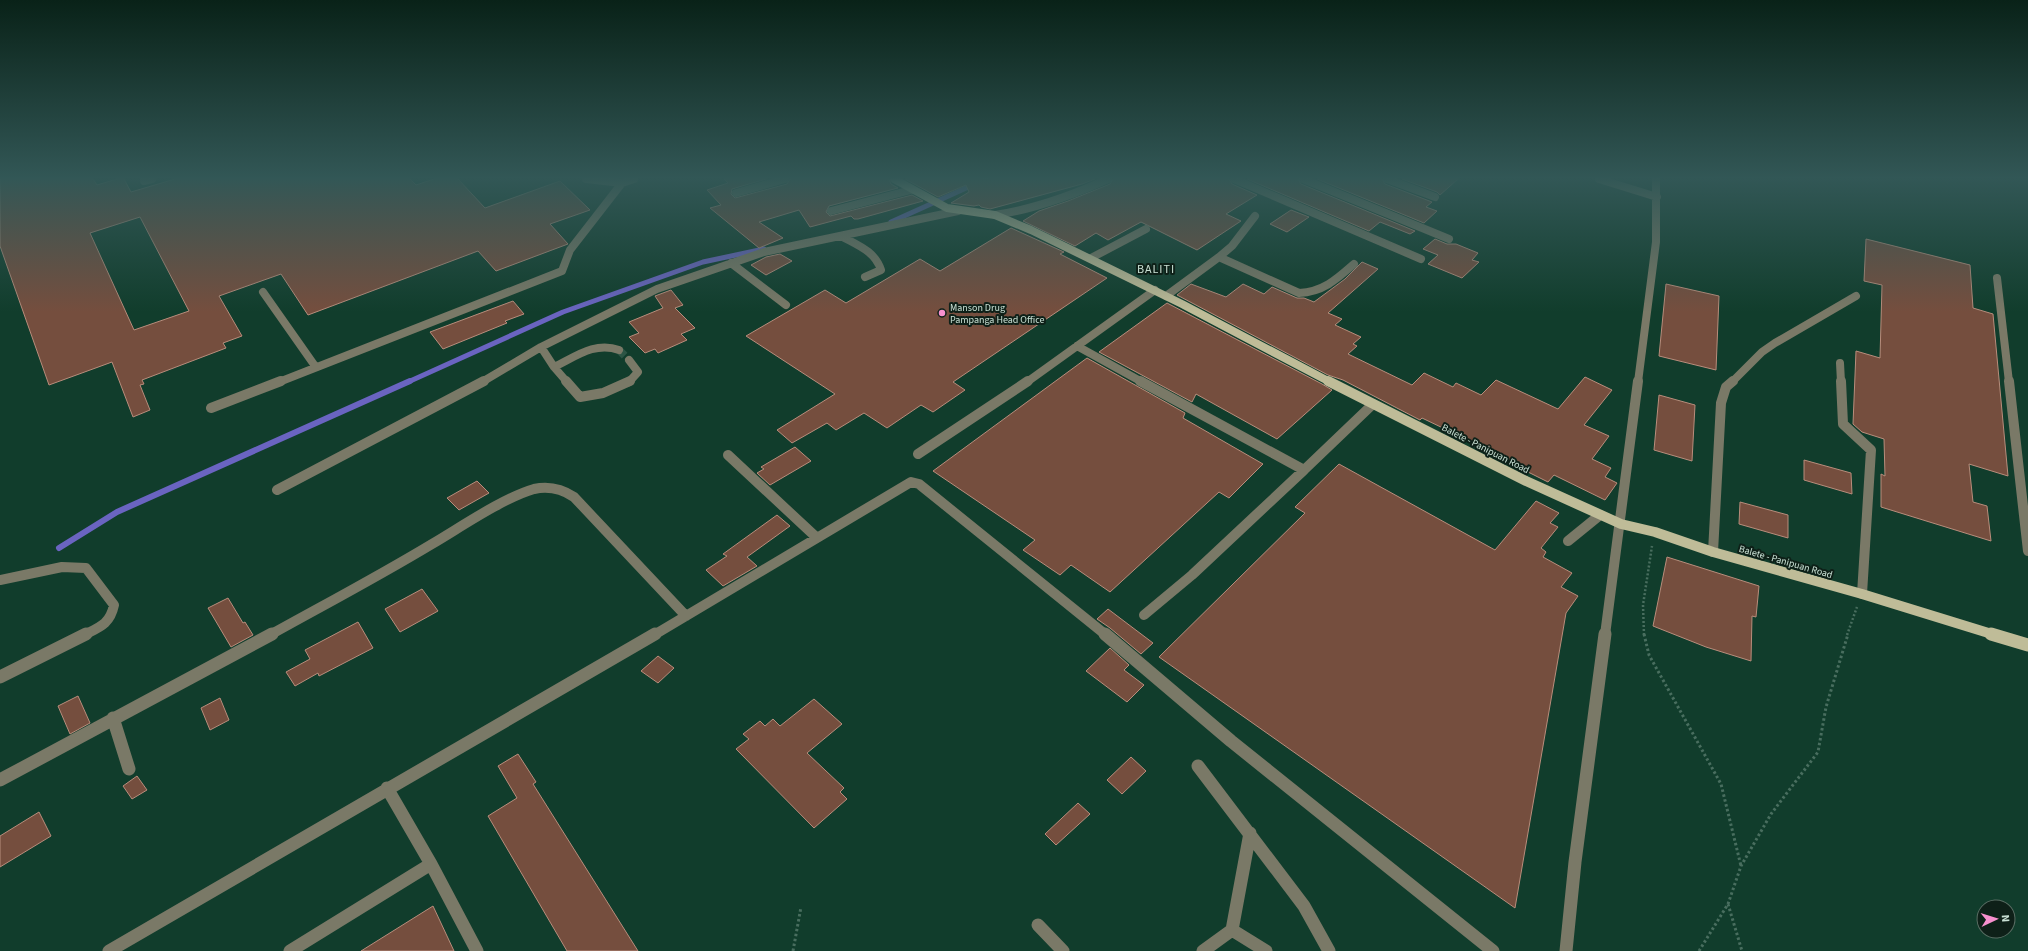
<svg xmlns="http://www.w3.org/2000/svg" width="2028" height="951" font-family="'Source Sans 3',sans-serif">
	<rect width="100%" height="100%" fill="#113d2c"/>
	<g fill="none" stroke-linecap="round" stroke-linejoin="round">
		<path stroke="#6a64c1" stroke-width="5" d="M 891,222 L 986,179
			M 408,382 L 563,312 L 703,262 L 764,249"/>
		<path stroke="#6a64c1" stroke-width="6" d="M 59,548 L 117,512 L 410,381"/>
	</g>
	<path fill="#754e3e" stroke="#b88d7c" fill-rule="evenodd" d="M 0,179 L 93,179 L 97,185 L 117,179 L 124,179 L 131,192 L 175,179 L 410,179 L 416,185 L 434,179 L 458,179 L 485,208 L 560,181 L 590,210 L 550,224 L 568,244 L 496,271 L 478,251 L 308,315 L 281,274 L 219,296 L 242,336 L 223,343 L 226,348 L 142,380 L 144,384 L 140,385 L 150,410 L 133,417 L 112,362 L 49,385 L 0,246 ZM 140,217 L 189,311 L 134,330 L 90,233 Z
		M 724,179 L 766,179 L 732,189 L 731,194 L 735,198 L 787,184 L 790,179 L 889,179 L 891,184 L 898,188 L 829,206 L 826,212 L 830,216 L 912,195 L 923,201 L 858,219 L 854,219 L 851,216 L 810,227 L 799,210 L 759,222 L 783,238 L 759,248 L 710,208 L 721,205 L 707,190 L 728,183 Z
		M 905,179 L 1095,179 L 1082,184 L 990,209 L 981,207 L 979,205 L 974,206 L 951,203 L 969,192 L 966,185 L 938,197 Z
		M 1113,179 L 1229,179 L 1232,184 L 1257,195 L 1226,214 L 1241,221 L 1197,250 L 1141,222 L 1108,240 L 1096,233 L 1075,246 L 1023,221 L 1039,211 L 1068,201 L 1110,184 Z
		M 1247,179 L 1298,179 L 1301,184 L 1415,231 L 1410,234 L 1380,222 L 1369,231 Z
		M 1317,179 L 1382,179 L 1385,184 L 1432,202 L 1426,207 L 1437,211 L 1424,223 Z
		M 1402,179 L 1458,179 L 1440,195 L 1437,192 Z
		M 1291,210 L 1309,217 L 1287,232 L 1270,224 Z
		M 1011,228 L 1064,252 L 1060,254 L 1107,278 L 953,382 L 965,390 L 933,412 L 921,405 L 887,428 L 864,413 L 836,430 L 827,423 L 792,443 L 777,430 L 835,394 L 746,336 L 825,290 L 846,303 L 920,259 L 940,271 Z
		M 1435,239 L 1447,244 L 1456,244 L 1478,253 L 1472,260 L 1479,262 L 1462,278 L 1428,264 L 1438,255 L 1423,249 Z
		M 1866,239 L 1970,265 L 1973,308 L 1993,314 L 2008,476 L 1969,464 L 1973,502 L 1987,506 L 1991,541 L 1881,507 L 1881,474 L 1885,476 L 1884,439 L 1862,432 L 1853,424 L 1856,351 L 1880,358 L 1882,285 L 1864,281 Z
		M 780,254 L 792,261 L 766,275 L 751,265 L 766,257 Z
		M 1362,262 L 1378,269 L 1328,313 L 1342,319 L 1335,325 L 1361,337 L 1353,344 L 1357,346 L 1348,354 L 1412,385 L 1424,373 L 1453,387 L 1456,383 L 1481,395 L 1496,380 L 1558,409 L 1585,377 L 1612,390 L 1584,425 L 1609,436 L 1592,459 L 1611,468 L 1605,477 L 1617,483 L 1605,500 L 1554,475 L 1548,482 L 1512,464 L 1514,462 L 1422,418 L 1420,420 L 1343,380 L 1328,375 L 1177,295 L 1191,284 L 1226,297 L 1243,284 L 1264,294 L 1272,287 L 1297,298 L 1304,298 L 1314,302 L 1345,279 Z
		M 1666,284 L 1719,296 L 1716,370 L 1659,356 Z
		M 671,290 L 683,305 L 675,308 L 695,328 L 681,334 L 687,340 L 658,353 L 655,349 L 645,353 L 629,337 L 639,333 L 629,322 L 663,308 L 655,296 Z
		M 513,301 L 524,314 L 505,321 L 507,323 L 443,349 L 430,332 Z
		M 1167,303 L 1322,384 L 1332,390 L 1277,439 L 1196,394 L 1192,402 L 1099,352 Z
		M 1087,358 L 1185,413 L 1183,418 L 1263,464 L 1229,498 L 1219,492 L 1110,592 L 1071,565 L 1060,575 L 1023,550 L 1035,540 L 933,471 Z
		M 1659,395 L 1695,405 L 1692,461 L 1654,450 Z
		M 795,447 L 811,461 L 770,485 L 757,473 L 764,469 L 761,467 Z
		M 1804,460 L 1851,473 L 1852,494 L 1804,480 Z
		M 1339,464 L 1495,550 L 1536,501 L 1559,513 L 1550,523 L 1558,527 L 1541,548 L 1546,552 L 1543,557 L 1572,573 L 1561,587 L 1578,596 L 1566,613 L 1515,908 L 1159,657 L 1305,513 L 1295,507 Z
		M 477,481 L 489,493 L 459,510 L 447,498 Z
		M 1740,502 L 1788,515 L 1788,538 L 1739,524 Z
		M 777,515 L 790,526 L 747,557 L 757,566 L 723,586 L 706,570 L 727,556 L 723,554 Z
		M 1667,557 L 1759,586 L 1756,617 L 1752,616 L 1751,661 L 1706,647 L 1653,626 Z
		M 422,589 L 438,611 L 400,632 L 385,609 Z
		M 228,598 L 243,623 L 245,622 L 253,635 L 231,647 L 208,608 Z
		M 1108,609 L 1153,643 L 1141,654 L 1110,628 L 1097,619 Z
		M 358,622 L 373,648 L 319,676 L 318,673 L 295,686 L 286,672 L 310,659 L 305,650 Z
		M 1110,648 L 1129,665 L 1124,670 L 1144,685 L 1127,702 L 1086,671 Z
		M 658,656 L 674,668 L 658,683 L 641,671 Z
		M 78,696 L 90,723 L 70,734 L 58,706 Z
		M 220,698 L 229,720 L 210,730 L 201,708 Z
		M 814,699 L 842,724 L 807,753 L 844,788 L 840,792 L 847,799 L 814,828 L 736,749 L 749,739 L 743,734 L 760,721 L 765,726 L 773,719 L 780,726 Z
		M 518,754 L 536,782 L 533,784 L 638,951 L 567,951 L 488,816 L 517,798 L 498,766 Z
		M 1131,757 L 1146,771 L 1122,794 L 1107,780 Z
		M 137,776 L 147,790 L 132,799 L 123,786 Z
		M 1078,803 L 1090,814 L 1056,845 L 1045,834 Z
		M 39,812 L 51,836 L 0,867 L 0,836 Z
		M 433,906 L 454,951 L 361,951 Z"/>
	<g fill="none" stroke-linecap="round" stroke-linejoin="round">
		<path stroke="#2d5545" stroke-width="8" stroke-dasharray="8 4" stroke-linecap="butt" d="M 619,350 L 629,360"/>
		<path stroke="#496e5f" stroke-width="2.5" stroke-dasharray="2 2" stroke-linecap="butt" d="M 1644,635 L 1643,605 L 1652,546
			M 1847,635 L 1857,607"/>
		<path stroke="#496e5f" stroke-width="3" stroke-dasharray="2.5 2.5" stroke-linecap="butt" d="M 1644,634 L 1649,655 L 1721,784 L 1741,866
			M 1728,904 L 1742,951
			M 793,951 L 801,907
			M 1699,951 L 1728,904 L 1741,866 L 1771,814 L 1818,752 L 1826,707 L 1848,634"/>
		<path stroke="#7a7967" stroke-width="8" d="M 1234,179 L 1421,259
			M 1303,179 L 1449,239
			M 1387,179 L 1435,197
			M 1599,179 L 1657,197
			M 144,181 L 152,179
			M 622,183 L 634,179
			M 736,193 L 785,179
			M 831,211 L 911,190
			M 995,215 C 1035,209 1071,196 1108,179
			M 841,236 C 857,245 875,251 881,270 L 865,277
			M 1219,257 L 1232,246 L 1255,216
			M 1091,258 L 1146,229
			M 731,263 L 786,305
			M 1997,278 L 2009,382
			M 263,292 L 315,366
			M 1166,296 L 1219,257 L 1299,293 C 1323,292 1337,279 1354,264
			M 1077,346 L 1142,382
			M 541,347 L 554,367 L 567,382
			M 1840,363 L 1841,382
			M 554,367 C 575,357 595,341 619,350
			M 279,382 L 562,271 L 570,250 L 622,183 L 586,179
			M 482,382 L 541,347 L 657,289 L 764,252 L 958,211
			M 629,382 L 638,372 L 629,360
			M 1027,382 L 1155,290
			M 1638,382 L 1656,242 L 1656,179
			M 1732,382 L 1762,352 L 1775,343 L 1856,296"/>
		<path stroke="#7a7967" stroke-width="10" d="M 566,381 L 580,397 L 603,393 L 630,381
			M 1140,381 L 1304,470 L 1373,404
			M 1841,381 L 1843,424 L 1871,450 L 1862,594
			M 2009,381 L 2028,551
			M 211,408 L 281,381
			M 918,454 L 1028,381
			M 728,455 L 816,537
			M 277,490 L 484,381
			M 1568,541 L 1600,515
			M 1713,552 L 1721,403 L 1726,387 L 1733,381
			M 0,580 L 62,567 L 86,568 L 114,605 C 110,624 100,627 84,635
			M 1144,615 L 1192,575 L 1304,470
			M 270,635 C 324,605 379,576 432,544 C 461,527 503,498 534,489 C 548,486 562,489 574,497 L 686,616
			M 654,635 L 911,482 L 919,484 L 1106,635
			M 1605,635 L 1638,381"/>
		<path stroke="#7a7967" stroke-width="13" d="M 1105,634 L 1231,741 L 1493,951
			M 0,677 L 86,634
			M 113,718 L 129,769
			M 1198,766 L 1304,906 L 1329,951
			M 0,780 L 272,634
			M 431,864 L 477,951
			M 1038,925 L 1063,951
			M 1232,930 L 1266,951
			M 109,951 L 655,634
			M 290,951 L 431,864 L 387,788
			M 1203,951 L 1232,930 L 1250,833
			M 1566,951 L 1575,862 L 1605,634"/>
		<path stroke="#bfbc98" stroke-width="8" d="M 894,179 L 947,208 L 995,215 L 1031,230 L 1182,304 L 1330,382"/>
		<path stroke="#bfbc98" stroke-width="10" d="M 1328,381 L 1526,481 L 1621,524 L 1655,532 L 1713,552 L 1862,594 L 1995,635"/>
		<path stroke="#bfbc98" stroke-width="13" d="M 1991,634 L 2028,645"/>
	</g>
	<linearGradient id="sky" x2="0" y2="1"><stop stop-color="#092218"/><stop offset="0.57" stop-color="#325756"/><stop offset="1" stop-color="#325756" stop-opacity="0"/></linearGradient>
	<rect width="2028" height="312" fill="url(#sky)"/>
	<circle fill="#f790ce" stroke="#0e2018" stroke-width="1.5" cx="942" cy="313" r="4"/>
	<g text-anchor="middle" stroke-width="4" stroke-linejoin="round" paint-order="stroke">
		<g font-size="10" fill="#c9e0d4" stroke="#0e2018" text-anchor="start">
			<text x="950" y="311">Manson Drug<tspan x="950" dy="12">Pampanga Head Office</tspan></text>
		</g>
		<g font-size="10" fill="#c9e0d4" stroke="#0e2018">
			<text transform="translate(1486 448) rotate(27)" y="4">Balete - Panipuan Road</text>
			<text transform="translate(1786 561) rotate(16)" y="4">Balete - Panipuan Road</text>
		</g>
		<g font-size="12" letter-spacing="1" fill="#c9e0d4" stroke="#0e2018">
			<text x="1156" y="273">BALITI</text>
		</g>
	</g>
	<g transform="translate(1996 919) rotate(86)"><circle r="19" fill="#0e2018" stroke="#596d63"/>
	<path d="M0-3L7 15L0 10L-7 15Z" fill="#f790ce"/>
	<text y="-6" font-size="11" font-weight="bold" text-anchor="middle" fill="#c9e0d4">N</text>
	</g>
</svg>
